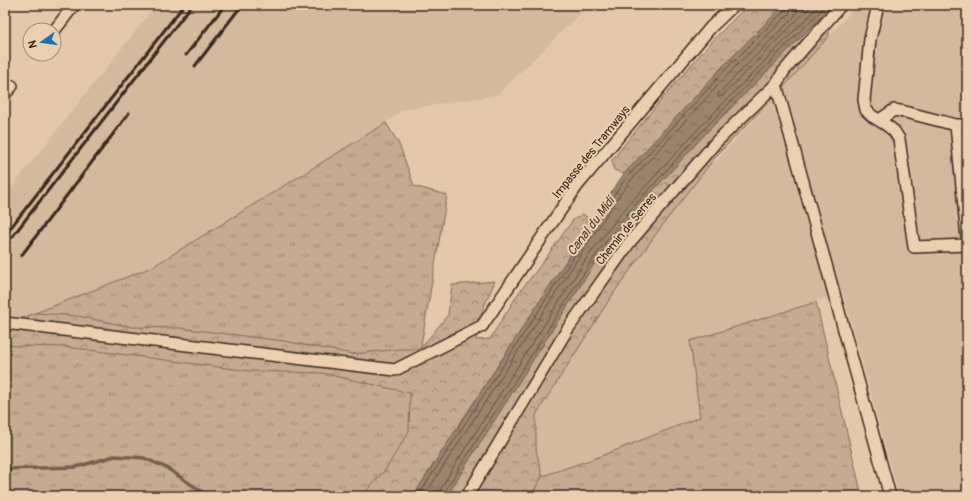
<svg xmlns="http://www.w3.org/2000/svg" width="972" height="501" font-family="Pangolin,sans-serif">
	<defs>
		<pattern id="grass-tufts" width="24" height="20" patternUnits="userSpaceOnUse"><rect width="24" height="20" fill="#c4ab91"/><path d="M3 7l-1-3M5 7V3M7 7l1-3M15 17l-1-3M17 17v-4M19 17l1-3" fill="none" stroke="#a08b76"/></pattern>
		<pattern id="forest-crowns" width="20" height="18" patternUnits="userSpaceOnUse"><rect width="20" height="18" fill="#c4ab91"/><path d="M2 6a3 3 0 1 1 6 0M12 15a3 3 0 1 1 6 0" fill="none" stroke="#a08b76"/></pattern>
		<pattern id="water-ripples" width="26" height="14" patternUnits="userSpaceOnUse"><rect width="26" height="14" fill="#9a846e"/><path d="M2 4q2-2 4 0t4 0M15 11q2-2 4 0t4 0" fill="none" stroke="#7f6c5a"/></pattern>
	</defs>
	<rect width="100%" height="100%" fill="#e3c8ab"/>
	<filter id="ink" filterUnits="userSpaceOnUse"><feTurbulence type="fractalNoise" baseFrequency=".025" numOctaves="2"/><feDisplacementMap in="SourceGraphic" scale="8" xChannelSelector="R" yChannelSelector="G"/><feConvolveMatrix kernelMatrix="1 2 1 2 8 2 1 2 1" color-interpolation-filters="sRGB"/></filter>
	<g filter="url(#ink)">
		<path fill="#d3b99e" d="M 156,5 L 578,5 L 583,11 L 497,95 L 402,110 L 386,123 L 152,267 L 5,325 L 5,196 Z
			M 855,5 L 967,5 L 967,496 L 899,496 L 843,293 L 690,341 L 701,417 L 596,458 L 542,476 L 528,412 L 633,250 L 778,94 L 849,14 Z"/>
		<path fill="url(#grass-tufts)" stroke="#806a58" d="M 386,123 L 399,144 L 414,186 L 447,195 L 419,357 L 431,405 L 377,496 L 5,496 L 5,325 L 152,267 Z
			M 816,302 L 862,496 L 531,496 L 542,476 L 596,458 L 700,417 L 690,341 Z"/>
		<path fill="url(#forest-crowns)" stroke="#806a58" d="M 748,5 L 784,5 L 725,64 L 624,174 L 614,170 L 612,160 C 655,107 698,53 748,5 Z
			M 824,14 L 829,26 L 829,36 L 782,89 L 719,153 L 664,223 L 613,294 L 536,415 L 536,449 L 542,476 L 531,496 L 447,496 L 459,476 L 596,261 L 630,216 L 705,134 Z
			M 583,214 L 592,221 L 413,496 L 362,496 L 386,469 L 409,431 L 410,393 L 322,373 L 249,371 L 66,347 L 17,346 L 5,344 L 5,325 L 35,313 L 77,316 L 132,327 L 179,328 L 284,341 L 353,354 L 401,349 L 420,349 L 448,315 L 452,285 L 495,281 L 483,309 L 476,340 L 490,339 L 518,294 L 543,262 L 573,220 Z"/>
		<path fill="url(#water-ripples)" stroke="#74604e" d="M 784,5 L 831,5 L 824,14 L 705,134 L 630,216 L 596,261 L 459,476 L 447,496 L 413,496 L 609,195 L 624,174 L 725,64 Z"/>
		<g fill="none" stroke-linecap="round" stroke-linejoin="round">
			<path stroke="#614e3e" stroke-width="1" d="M 798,5 L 797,12 L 794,17 L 718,94 L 718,97 L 721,97 L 812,5
				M 418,496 L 612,198 L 627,177 L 728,67 L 785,10 L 787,5
				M 424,496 L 616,200 L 631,180 L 732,70 L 789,14 L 791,10 L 792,5
				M 439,496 L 440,490 L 451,471 L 588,256 L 623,211 L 699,128 L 820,5
				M 444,496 L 444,493 L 456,473 L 593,259 L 627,214 L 702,131 L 826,5"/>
			<path stroke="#74604e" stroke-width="3.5" d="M 5,469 L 76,467 L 115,456 L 144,458 L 167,468 L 208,496"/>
			<g stroke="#3b2a1e" stroke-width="14">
				<path id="street" d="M 878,5 L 870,39 L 864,100 L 866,110 L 872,116 L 885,124 L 894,131 L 899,139 L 914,247 L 967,245
					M 54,31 L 74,5
					M 776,84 L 890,496
					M 5,94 L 12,86
					M 879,120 L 894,110 L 905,112 L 956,125 L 967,125
					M 956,125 L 967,238
					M 5,323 L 395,370 L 482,326 L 577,186 L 711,27 L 734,5
					M 467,496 L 567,330 L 629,243 L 716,142 L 776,84 L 784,71 L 841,5"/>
			</g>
			<use href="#street" stroke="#eacfb1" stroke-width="11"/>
			<path stroke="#3b2a1e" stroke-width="3" d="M 186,55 L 225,5
				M 195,66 L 242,5
				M 5,235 L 184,5
				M 5,246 L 192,5
				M 21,256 L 129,113"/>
		</g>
	</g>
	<g text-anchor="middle" stroke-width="4" stroke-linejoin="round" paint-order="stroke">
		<g font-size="12" fill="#3b2a1e" stroke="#eacfb1">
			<text transform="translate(591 152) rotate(-51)" y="4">Impasse des Tramways</text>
			<text transform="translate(626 229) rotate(-51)" y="4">Chemin de Serres</text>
		</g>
		<g font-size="13" font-style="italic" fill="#534032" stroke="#eacfb1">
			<text transform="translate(590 226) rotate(-53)" y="5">Canal du Midi</text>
		</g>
	</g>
	<rect width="972" height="501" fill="none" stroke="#eacfb1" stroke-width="20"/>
	<rect x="10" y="10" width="952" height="481" fill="none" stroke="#3b2a1e" stroke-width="1.5" filter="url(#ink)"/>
	<g transform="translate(42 42) rotate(256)"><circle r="19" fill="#eacfb1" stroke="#a48d76"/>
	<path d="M0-3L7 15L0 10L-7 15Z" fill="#1f6fb2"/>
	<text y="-6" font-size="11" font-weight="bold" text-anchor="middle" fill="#3b2a1e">N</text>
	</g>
</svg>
